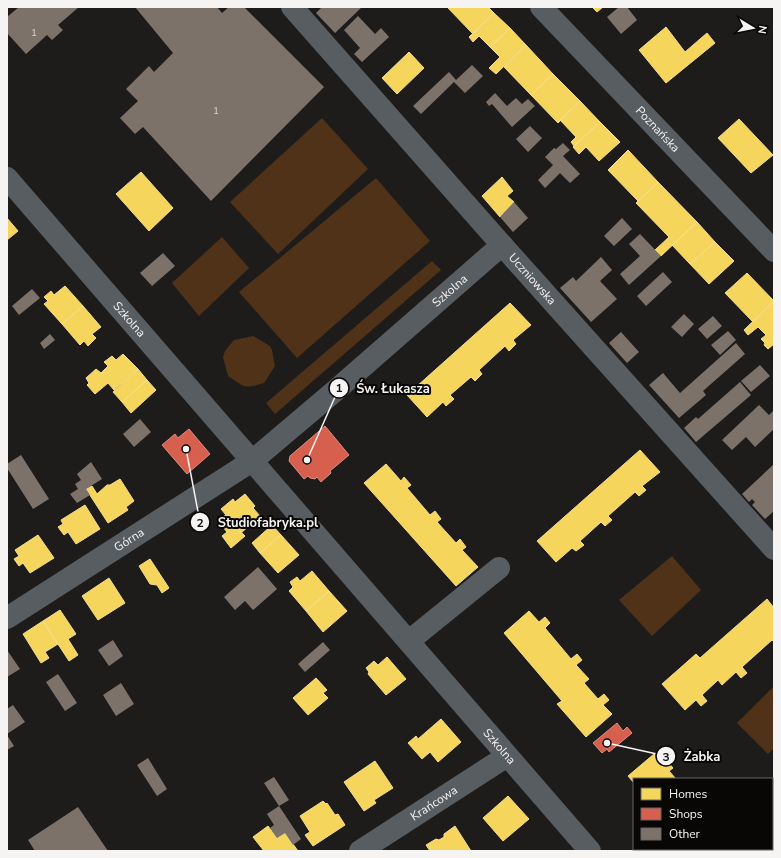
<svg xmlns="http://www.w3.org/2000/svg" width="781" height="858" font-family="'Nunito Sans',sans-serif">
	<rect width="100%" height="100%" fill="#1e1c1b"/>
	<path fill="#4f3218" d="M 322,118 L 368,169 L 278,254 L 230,202 Z
		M 376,178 L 430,241 L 297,358 L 239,292 Z
		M 222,237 L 249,268 L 199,316 L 172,283 Z
		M 432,261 L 441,270 L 275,414 L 266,403 Z
		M 253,336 L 270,346 L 272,350 L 275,366 L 264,383 C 243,389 246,388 228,376 L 223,357 L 225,351 L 234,340 Z
		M 672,556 L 701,590 L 652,636 L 619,600 Z
		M 774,686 L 774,748 L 768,754 L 737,723 Z"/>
	<path fill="#f6d55c" stroke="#f6de89" d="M 447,7 L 488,7 L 494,13 L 473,34 Z
		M 592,7 L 603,7 L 597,12 Z
		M 494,13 L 510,28 L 490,47 L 479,36 L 473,42 L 469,37 Z
		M 666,27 L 685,52 L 707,33 L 715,43 L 666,83 L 639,50 Z
		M 510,28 L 526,45 L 496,74 L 489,68 L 500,57 L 490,47 Z
		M 526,45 L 553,74 L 531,95 L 504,67 Z
		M 409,52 L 424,68 L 397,94 L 382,78 Z
		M 553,74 L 580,101 L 558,123 L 531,95 Z
		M 580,101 L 600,122 L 574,146 L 571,142 L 576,137 L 560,120 Z
		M 739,119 L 773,155 L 751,173 L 718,138 Z
		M 600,122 L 620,142 L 599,161 L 586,147 L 579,154 L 573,147 Z
		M 628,150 L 658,182 L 638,201 L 608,170 Z
		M 141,172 L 173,208 L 149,231 L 116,194 Z
		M 502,177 L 513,191 L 507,196 L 514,202 L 500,217 L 482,196 Z
		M 658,182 L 697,222 L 661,256 L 655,250 L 669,237 L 636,203 Z
		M 7,218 L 18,231 L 7,240 Z
		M 697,222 L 715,242 L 690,264 L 672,245 Z
		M 715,242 L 734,261 L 709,284 L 690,264 Z
		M 747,273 L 774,301 L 753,322 L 725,293 Z
		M 65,286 L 83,306 L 62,324 L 44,304 L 48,301 L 44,297 L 51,291 L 54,295 Z
		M 774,301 L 774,344 L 768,349 L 764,345 L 765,343 L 761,339 L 766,335 L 758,327 L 748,335 L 744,330 Z
		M 510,303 L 531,325 L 513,340 L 516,344 L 509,351 L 505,346 L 479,370 L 482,374 L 475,381 L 471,377 L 450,395 L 454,399 L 446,406 L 443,402 L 427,417 L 407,395 Z
		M 83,306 L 101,327 L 92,334 L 96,338 L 88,346 L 84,341 L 80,345 L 62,324 Z
		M 123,354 L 138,369 L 114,390 L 108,383 L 95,394 L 87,385 L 89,383 L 86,378 L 96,369 L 101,373 L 108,366 L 104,362 L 112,356 L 116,360 Z
		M 138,369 L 147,380 L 122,402 L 113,392 Z
		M 147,380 L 156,390 L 131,413 L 122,402 Z
		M 640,450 L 660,472 L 642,486 L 646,490 L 639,496 L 635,492 L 608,516 L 612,520 L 605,526 L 601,522 L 580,541 L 584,545 L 576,551 L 572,548 L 556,562 L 537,541 Z
		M 386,464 L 401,481 L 404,477 L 411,485 L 407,488 L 430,515 L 435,511 L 441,519 L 437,522 L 456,543 L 460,539 L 466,547 L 462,550 L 478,567 L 456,586 L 364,483 Z
		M 120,479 L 134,501 L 126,507 L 128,510 L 108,523 L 86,489 L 92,486 L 97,494 L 107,485 L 110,485 Z
		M 245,494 L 255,506 L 253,508 L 260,516 L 241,533 L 221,509 L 233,499 L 235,502 Z
		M 85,505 L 100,529 L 76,544 L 68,532 L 64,535 L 58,527 L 63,524 L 61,520 Z
		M 225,515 L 245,536 L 231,548 L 222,536 L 227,532 L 218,521 Z
		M 272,525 L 281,535 L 260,553 L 252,543 Z
		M 38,535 L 54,558 L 30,573 L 23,563 L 19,566 L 14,559 L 19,556 L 15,550 Z
		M 281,535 L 299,555 L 278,573 L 260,553 Z
		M 150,559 L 169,588 L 162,593 L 157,585 L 150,584 L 139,566 Z
		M 312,571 L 329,591 L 306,611 L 289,591 L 293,587 L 290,582 L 297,577 L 300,581 Z
		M 109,578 L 125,603 L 98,620 L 82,596 Z
		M 329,591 L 347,611 L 323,632 L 306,611 Z
		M 767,599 L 774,608 L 774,642 L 772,640 L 742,667 L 747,673 L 741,678 L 736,672 L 722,685 L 718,680 L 702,695 L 707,701 L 701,706 L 696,700 L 685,710 L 662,684 L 696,654 L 700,658 Z
		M 60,610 L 76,634 L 68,639 L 78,655 L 69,661 L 43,621 Z
		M 529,611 L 539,622 L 545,617 L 550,623 L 545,628 L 571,659 L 577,654 L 582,660 L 576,665 L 589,679 L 584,683 L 598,699 L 604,694 L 609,700 L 603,705 L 612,714 L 586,737 L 557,704 L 562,701 L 504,633 Z
		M 43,621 L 58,644 L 45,652 L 49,658 L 41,663 L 23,634 Z
		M 387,657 L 406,679 L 386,695 L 368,674 L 369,672 L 366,668 L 374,661 L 378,665 Z
		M 316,678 L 327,690 L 323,693 L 328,698 L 308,715 L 293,698 Z
		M 441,719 L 461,742 L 438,762 L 430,752 L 422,759 L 408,743 L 416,736 L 418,739 Z
		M 654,754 L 664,765 L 668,762 L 673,768 L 669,771 L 676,779 L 634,779 L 634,783 L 628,776 Z
		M 375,761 L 393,788 L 374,800 L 376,803 L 364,811 L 344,782 Z
		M 774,778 L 774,816 L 772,814 L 772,780 Z
		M 508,796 L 529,819 L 503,841 L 483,818 Z
		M 323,801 L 326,804 L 327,803 L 335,815 L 338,814 L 345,825 L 313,846 L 305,835 L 310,832 L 300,816 Z
		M 268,826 L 277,838 L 285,833 L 298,851 L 264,851 L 253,837 Z
		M 455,826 L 471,851 L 430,851 L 426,845 L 436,839 L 439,840 L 444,837 L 444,834 Z
		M 683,849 L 730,849 L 731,851 L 685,851 Z"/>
	<path fill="#d6604d" stroke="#e08c7e" d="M 325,426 L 349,455 L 330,471 L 331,473 L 321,482 L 317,477 L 315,479 L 310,478 L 308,476 L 304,479 L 289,461 L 290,456 Z
		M 189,429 L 210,454 L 187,474 L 162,445 L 175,434 L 178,438 Z
		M 617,723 L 623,731 L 627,727 L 632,733 L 609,752 L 607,749 L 602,753 L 593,743 Z"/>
	<path fill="#7d726a" d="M 19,7 L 79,7 L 58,25 L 63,30 L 52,40 L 47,35 L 26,54 L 7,33 L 7,17 Z
		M 135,7 L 217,7 L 222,13 L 229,7 L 244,7 L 324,87 L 211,201 L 143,127 L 135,134 L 120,118 L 138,101 L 126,89 L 149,66 L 154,72 L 173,53 Z
		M 322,7 L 362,7 L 335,33 L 316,13 Z
		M 619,7 L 627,7 L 637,20 L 621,34 L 607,17 Z
		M 358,16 L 375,34 L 381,28 L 389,37 L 362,62 L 354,54 L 360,48 L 344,30 Z
		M 472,65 L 483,76 L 465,93 L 454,82 L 421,114 L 413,106 L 449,72 L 456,80 Z
		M 495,93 L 507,106 L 516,98 L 522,104 L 528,99 L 535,106 L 512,127 L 492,104 L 489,106 L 486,102 Z
		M 530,126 L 542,138 L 528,152 L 516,139 Z
		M 563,143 L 570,150 L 563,156 L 580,174 L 570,183 L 560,173 L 545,188 L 538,180 L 553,165 L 545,157 L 554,148 L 556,149 Z
		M 514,202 L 528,218 L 513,232 L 500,217 Z
		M 622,218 L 632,229 L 614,246 L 604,236 Z
		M 640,234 L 661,256 L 629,285 L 620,274 L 640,256 L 629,244 Z
		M 163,253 L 175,266 L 152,286 L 140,273 Z
		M 601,257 L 612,270 L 600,281 L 617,299 L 591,322 L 560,288 L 573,277 L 576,281 Z
		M 663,272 L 672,282 L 646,306 L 637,296 Z
		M 32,289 L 40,298 L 19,315 L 12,306 Z
		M 684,314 L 694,324 L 682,337 L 671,327 Z
		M 713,316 L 722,326 L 707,339 L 698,329 Z
		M 728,331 L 736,340 L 720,355 L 711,345 Z
		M 621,332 L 639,352 L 627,363 L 609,343 Z
		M 50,334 L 55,340 L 44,349 L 40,343 Z
		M 736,343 L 745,354 L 703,391 L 706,395 L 679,418 L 649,385 L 663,373 L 680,393 Z
		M 760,365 L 770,376 L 751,392 L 741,381 Z
		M 740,382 L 751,395 L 696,442 L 684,428 L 696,417 L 698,419 Z
		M 759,405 L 769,415 L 774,410 L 774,429 L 755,447 L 746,437 L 732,450 L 722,440 Z
		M 140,419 L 151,432 L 134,447 L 123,434 Z
		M 21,455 L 49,499 L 33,509 L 7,468 L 7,464 Z
		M 91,462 L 102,479 L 86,489 L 90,495 L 77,503 L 70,494 L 78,489 L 75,484 L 81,480 L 77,474 Z
		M 774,464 L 774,511 L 765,519 L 752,505 L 755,502 L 752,499 L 749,502 L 742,494 Z
		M 258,567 L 277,589 L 253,610 L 245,601 L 235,610 L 224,597 Z
		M 113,640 L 123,656 L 109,666 L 98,650 Z
		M 323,642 L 330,650 L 305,672 L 298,664 Z
		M 7,650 L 20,669 L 7,677 Z
		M 58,674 L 77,703 L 65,711 L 46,682 Z
		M 121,683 L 134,704 L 116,716 L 103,695 Z
		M 13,705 L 25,722 L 7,734 L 7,709 Z
		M 7,735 L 14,746 L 7,750 Z
		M 148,758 L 167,789 L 157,796 L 137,765 Z
		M 274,777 L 289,800 L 279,806 L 264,783 Z
		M 279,806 L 301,839 L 293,845 L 285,833 L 277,838 L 270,828 L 274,825 L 267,814 Z
		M 78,807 L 108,851 L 35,851 L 28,840 Z"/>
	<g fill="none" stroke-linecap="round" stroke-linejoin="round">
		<g stroke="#585d62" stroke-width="22">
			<path id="s1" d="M 292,7 L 502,245 L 774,549"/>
			<path id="s2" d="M 541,7 L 774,251"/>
			<path id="s3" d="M 7,178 L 590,851"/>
			<path id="s4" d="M 7,618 L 252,461 L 336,390 L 502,245"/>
			<path d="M 409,641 L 499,568"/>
			<path id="s5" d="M 360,851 L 507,756"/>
		</g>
	</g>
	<g text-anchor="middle" stroke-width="4" stroke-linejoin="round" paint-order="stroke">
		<g font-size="10" fill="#d8d4d0">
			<text x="34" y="36">1</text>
			<text x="216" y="114">1</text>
		</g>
		<g font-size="12" fill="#f6f4f2" stroke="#080706">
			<text dy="4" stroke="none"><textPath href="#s2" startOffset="169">Poznańska</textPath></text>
			<text dy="4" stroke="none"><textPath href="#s1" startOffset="363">Uczniowska</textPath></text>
			<text dy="4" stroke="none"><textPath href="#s4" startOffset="552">Szkolna</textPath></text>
			<text dy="4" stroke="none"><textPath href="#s3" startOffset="187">Szkolna</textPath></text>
			<text dy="4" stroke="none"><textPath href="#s4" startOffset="145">Górna</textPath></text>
			<text dy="4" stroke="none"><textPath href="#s3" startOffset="752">Szkolna</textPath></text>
			<text dy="4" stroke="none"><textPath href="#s5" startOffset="88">Krańcowa</textPath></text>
		</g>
	</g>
	<path fill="none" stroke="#f6f4f2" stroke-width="1.5" d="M307 460L339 388M186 449L200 522M607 743L666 756"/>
	<g fill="#f6f4f2" stroke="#080706" stroke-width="1.5">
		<circle cx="307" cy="460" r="4"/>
		<circle cx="186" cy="449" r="4"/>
		<circle cx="607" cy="743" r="4"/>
		<circle cx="339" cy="388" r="10"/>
		<circle cx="200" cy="522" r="10"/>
		<circle cx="666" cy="756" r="10"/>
	</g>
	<g font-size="12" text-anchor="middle" font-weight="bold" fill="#111">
		<text x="339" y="392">1</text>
		<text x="200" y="527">2</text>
		<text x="666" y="761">3</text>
	</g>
	<g font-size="13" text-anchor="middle" font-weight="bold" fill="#f6f4f2" stroke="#080706" stroke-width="4" stroke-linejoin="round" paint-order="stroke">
		<text x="393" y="393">Św. Łukasza</text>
		<text x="268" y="527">Studiofabryka.pl</text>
		<text x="702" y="761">Żabka</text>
	</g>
	<rect width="781" height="858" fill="none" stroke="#f6f4f2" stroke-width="16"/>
	<rect x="633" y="778" width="140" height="72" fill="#080706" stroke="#676664"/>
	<rect x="641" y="788" width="20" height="12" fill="#f6d55c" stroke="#676664"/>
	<text x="669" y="798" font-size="12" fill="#f6f4f2">Homes</text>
	<rect x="641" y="808" width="20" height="12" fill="#d6604d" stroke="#676664"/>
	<text x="669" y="818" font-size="12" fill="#f6f4f2">Shops</text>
	<rect x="641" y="828" width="20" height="12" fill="#7d726a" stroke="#676664"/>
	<text x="669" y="838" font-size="12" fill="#f6f4f2">Other</text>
	<g transform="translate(753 28) rotate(100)" stroke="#080706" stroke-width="3" paint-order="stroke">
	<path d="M0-3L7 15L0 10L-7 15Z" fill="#f6f4f2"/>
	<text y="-6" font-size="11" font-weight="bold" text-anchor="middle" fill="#f6f4f2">N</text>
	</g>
</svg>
